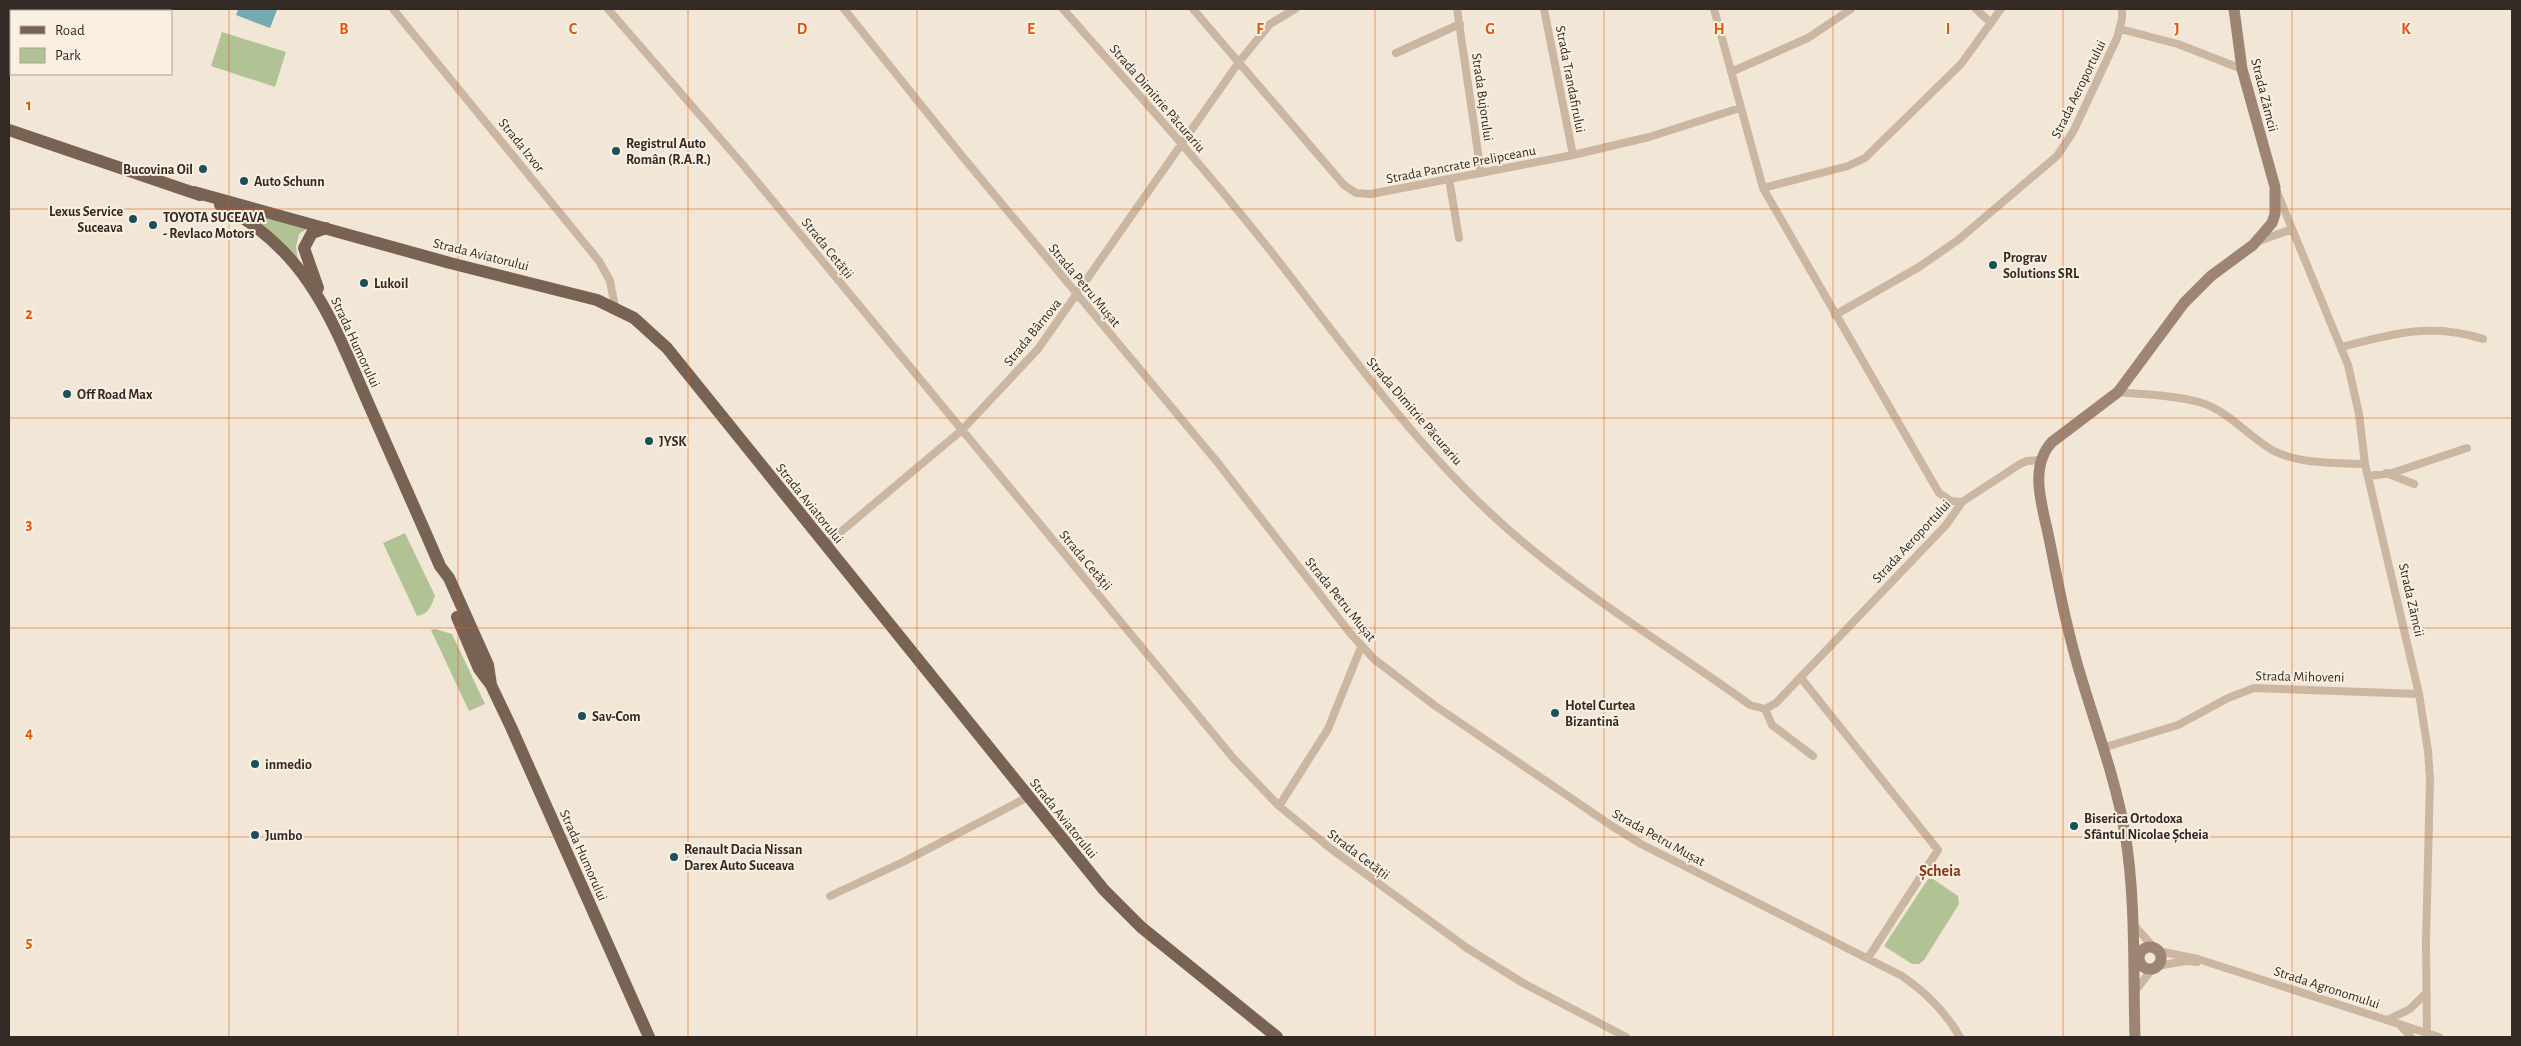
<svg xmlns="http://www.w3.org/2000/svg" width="2521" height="1046" font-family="'Alegreya Sans',sans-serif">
	<rect width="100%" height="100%" fill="#f2e6d6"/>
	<path fill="#b1c295" d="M 222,32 L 286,52 L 275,87 L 211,66 Z
		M 242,211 L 310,227 L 299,234 L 296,247 L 298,260 Z
		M 405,533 L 435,596 C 431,606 429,614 417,616 L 383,543 Z
		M 435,629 L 452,634 L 485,704 L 469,711 L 431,630 Z
		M 1928,879 L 1933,879 L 1958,896 L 1959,904 L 1924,960 L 1919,964 L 1912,964 L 1884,946 Z"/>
	<path fill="#73abb1" d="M 234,9 L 273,9 L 277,10 L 270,28 L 236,15 L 238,10 Z"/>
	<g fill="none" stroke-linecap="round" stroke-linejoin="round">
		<path stroke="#cab6a1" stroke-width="8" d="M 393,9 L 599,261 L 610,281 L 615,307
			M 608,9 L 744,166 L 1234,759 L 1279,806 L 1330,848 L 1467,948 L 1523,983 L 1626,1037
			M 844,9 L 962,156 L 1218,463 L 1350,633 L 1374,659 L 1434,705 L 1612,826 L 1641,844 L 1902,976 C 1927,993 1945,1011 1960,1037
			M 1063,9 C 1133,88 1204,167 1269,249 C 1339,338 1405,433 1488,511 C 1567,586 1663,642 1750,705 L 1765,709
			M 1193,9 L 1344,185 L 1356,193 L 1371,194 L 1573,155 L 1649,137 L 1740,108
			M 1457,9 L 1481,173
			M 1544,9 L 1573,155
			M 1714,9 L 1763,188 L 1939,493 L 1951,501 L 1962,502 L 2020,464 L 2027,461 L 2040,460
			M 1976,9 L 1991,23
			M 2120,29 L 2178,44 L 2242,69
			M 1396,53 L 1460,24
			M 1731,72 L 1808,38 L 1851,9
			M 1449,179 L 1459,238
			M 1763,188 L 1848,166 L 1865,158 L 1961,64 L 2001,9
			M 2277,192 L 2348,365 L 2359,414 L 2365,464 L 2419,694 L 2428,751 L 2430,780 L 2426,943 L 2427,1037
			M 2259,241 L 2292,229
			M 1835,315 L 1919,267 L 1958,240 L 2057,156 L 2073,132 L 2117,38 L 2122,19 L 2122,9
			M 2342,347 C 2391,334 2433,322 2483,339
			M 2118,392 C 2145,395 2176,395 2202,403 C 2228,411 2248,436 2272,450 C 2298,464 2336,463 2365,464
			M 2386,473 L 2414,484
			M 2368,476 L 2392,473 L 2467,448
			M 825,545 L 962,430 L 1038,349 L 1239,62 L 1270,24 L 1295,9
			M 1801,678 L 1938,850 L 1868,958
			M 1765,709 L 1776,703 L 1946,525 L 1962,502
			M 1765,709 L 1772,725 L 1813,756
			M 2102,748 L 2178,725 L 2228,698 L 2254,688 L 2419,694
			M 1279,806 L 1328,729 L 1361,647
			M 830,896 L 905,861 L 1028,797
			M 2133,924 L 2154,948
			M 2158,951 L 2198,959 L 2439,1037
			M 2157,966 L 2186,961 L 2197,962
			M 2135,991 L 2153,968
			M 2387,1020 L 2410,1009 L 2426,993
			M 2401,1026 L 2411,1037"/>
		<path stroke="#9e8573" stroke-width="11" d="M2139 958a11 11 0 1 1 22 0a11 11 0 1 1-22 0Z
			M 2135,1037 C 2133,969 2136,900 2125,833 C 2116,781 2097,730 2082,680 C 2068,635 2059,589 2050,543 C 2044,510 2027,469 2052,442 L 2118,392 L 2184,303 L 2211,276 L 2253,245 L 2272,223 L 2275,214 L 2275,187 L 2242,69 L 2234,9"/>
		<path stroke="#786254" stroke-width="12" d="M 9,130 L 200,195
			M 194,192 L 450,263 L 597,300 L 634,318 L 667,348 L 1104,890 L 1141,927 L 1277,1037
			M 220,205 C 311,251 334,326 373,414 C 395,464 418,515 440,566 L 449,578 L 488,665 L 491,685
			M 318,288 L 304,248 L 312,233 L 326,228
			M 457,617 L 479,669 L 491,685 L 511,727 L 649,1037"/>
	</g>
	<path fill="none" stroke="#df570d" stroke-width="1" stroke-opacity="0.55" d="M 229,9 L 229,1037M 458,9 L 458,1037M 688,9 L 688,1037M 917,9 L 917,1037M 1146,9 L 1146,1037M 1375,9 L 1375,1037M 1604,9 L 1604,1037M 1833,9 L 1833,1037M 2063,9 L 2063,1037M 2292,9 L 2292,1037M 9,209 L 2512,209M 9,418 L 2512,418M 9,628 L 2512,628M 9,837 L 2512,837"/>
	<g fill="#185158" stroke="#faf0e2" stroke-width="2">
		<circle cx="616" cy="151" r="5"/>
		<circle cx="203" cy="169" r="5"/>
		<circle cx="244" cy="181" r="5"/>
		<circle cx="133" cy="219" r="5"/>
		<circle cx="153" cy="225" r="5"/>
		<circle cx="1993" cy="265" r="5"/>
		<circle cx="364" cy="283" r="5"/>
		<circle cx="67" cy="394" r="5"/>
		<circle cx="649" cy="441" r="5"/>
		<circle cx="1555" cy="713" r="5"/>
		<circle cx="582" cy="716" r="5"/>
		<circle cx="255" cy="764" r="5"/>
		<circle cx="2074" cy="826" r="5"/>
		<circle cx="255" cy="835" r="5"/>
		<circle cx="674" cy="857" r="5"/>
	</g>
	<g text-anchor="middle" stroke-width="4" stroke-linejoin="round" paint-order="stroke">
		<g font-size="14" fill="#342a25" stroke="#faf0e2">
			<text transform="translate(1571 79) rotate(79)" y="5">Strada Trandafirului</text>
			<text transform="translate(2078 89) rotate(-64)" y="5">Strada Aeroportului</text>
			<text transform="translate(2265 95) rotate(76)" y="5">Strada Zămcii</text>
			<text transform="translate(1483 97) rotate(82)" y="5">Strada Bujorului</text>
			<text transform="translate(1158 98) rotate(49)" y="5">Strada Dimitrie Păcurariu</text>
			<text transform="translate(522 145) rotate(51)" y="5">Strada Izvor</text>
			<text transform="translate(1461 164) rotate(-11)" y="5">Strada Pancrate Prelipceanu</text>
			<text transform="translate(828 248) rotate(51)" y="5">Strada Cetății</text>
			<text transform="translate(481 254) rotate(14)" y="5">Strada Aviatorului</text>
			<text transform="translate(1085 285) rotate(50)" y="5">Strada Petru Mușat</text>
			<text transform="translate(1032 332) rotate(-51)" y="5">Strada Bârnova</text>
			<text transform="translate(356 342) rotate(65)" y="5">Strada Humorului</text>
			<text transform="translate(1415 411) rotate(49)" y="5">Strada Dimitrie Păcurariu</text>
			<text transform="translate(810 503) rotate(51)" y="5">Strada Aviatorului</text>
			<text transform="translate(1911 541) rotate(-47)" y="5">Strada Aeroportului</text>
			<text transform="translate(1086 560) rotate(50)" y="5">Strada Cetății</text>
			<text transform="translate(1341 599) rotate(51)" y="5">Strada Petru Mușat</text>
			<text transform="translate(2412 600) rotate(77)" y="5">Strada Zămcii</text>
			<text transform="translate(2300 676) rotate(1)" y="5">Strada Mihoveni</text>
			<text transform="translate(1064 818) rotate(51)" y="5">Strada Aviatorului</text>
			<text transform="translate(1659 837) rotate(29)" y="5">Strada Petru Mușat</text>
			<text transform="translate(1359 854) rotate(37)" y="5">Strada Cetății</text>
			<text transform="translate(584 855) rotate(66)" y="5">Strada Humorului</text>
			<text transform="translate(2327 987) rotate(18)" y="5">Strada Agronomului</text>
		</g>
		<g font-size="14" font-weight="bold" fill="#342a25" stroke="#faf0e2" text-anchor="start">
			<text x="626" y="148">Registrul Auto<tspan x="626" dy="16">Român (R.A.R.)</tspan></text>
			<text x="193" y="174" text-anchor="end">Bucovina Oil</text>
			<text x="254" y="186">Auto Schunn</text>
			<text x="123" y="216" text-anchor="end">Lexus Service<tspan x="123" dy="16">Suceava</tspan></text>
			<text x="163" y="222">TOYOTA SUCEAVA<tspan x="163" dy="16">- Revlaco Motors</tspan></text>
			<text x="2003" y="262">Prograv<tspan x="2003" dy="16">Solutions SRL</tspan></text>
			<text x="374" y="288">Lukoil</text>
			<text x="77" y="399">Off Road Max</text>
			<text x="659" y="446">JYSK</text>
			<text x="1565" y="710">Hotel Curtea<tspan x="1565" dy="16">Bizantină</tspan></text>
			<text x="592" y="721">Sav-Com</text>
			<text x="265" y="769">inmedio</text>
			<text x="2084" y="823">Biserica Ortodoxa<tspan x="2084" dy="16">Sfântul Nicolae Șcheia</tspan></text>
			<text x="265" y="840">Jumbo</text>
			<text x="684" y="854">Renault Dacia Nissan<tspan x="684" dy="16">Darex Auto Suceava</tspan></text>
		</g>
		<g font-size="16" font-weight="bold" fill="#883919" stroke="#faf0e2">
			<text x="1940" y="876">Șcheia</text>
		</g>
	</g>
	<g font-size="16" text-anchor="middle" font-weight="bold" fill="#df570d" stroke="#faf0e2" stroke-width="4" stroke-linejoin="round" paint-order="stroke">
		<text x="344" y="34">B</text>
		<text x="573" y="34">C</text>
		<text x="802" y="34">D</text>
		<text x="1031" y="34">E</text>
		<text x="1260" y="34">F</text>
		<text x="1490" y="34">G</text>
		<text x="1719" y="34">H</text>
		<text x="1948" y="34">I</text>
		<text x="2177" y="34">J</text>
		<text x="2406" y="34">K</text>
		<text x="29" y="110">1</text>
		<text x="29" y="319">2</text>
		<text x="29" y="529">3</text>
		<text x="29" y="738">4</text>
		<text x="29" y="947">5</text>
	</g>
	<rect width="2521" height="1046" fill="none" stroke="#342a25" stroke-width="20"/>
	<rect x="10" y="10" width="162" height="65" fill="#faf0e2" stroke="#aba196"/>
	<rect x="20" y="26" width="25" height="8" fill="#786254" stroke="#aba196"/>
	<text x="55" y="35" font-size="15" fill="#342a25">Road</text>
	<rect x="20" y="48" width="25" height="15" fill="#b1c295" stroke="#aba196"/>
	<text x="55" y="60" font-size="15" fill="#342a25">Park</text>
</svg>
